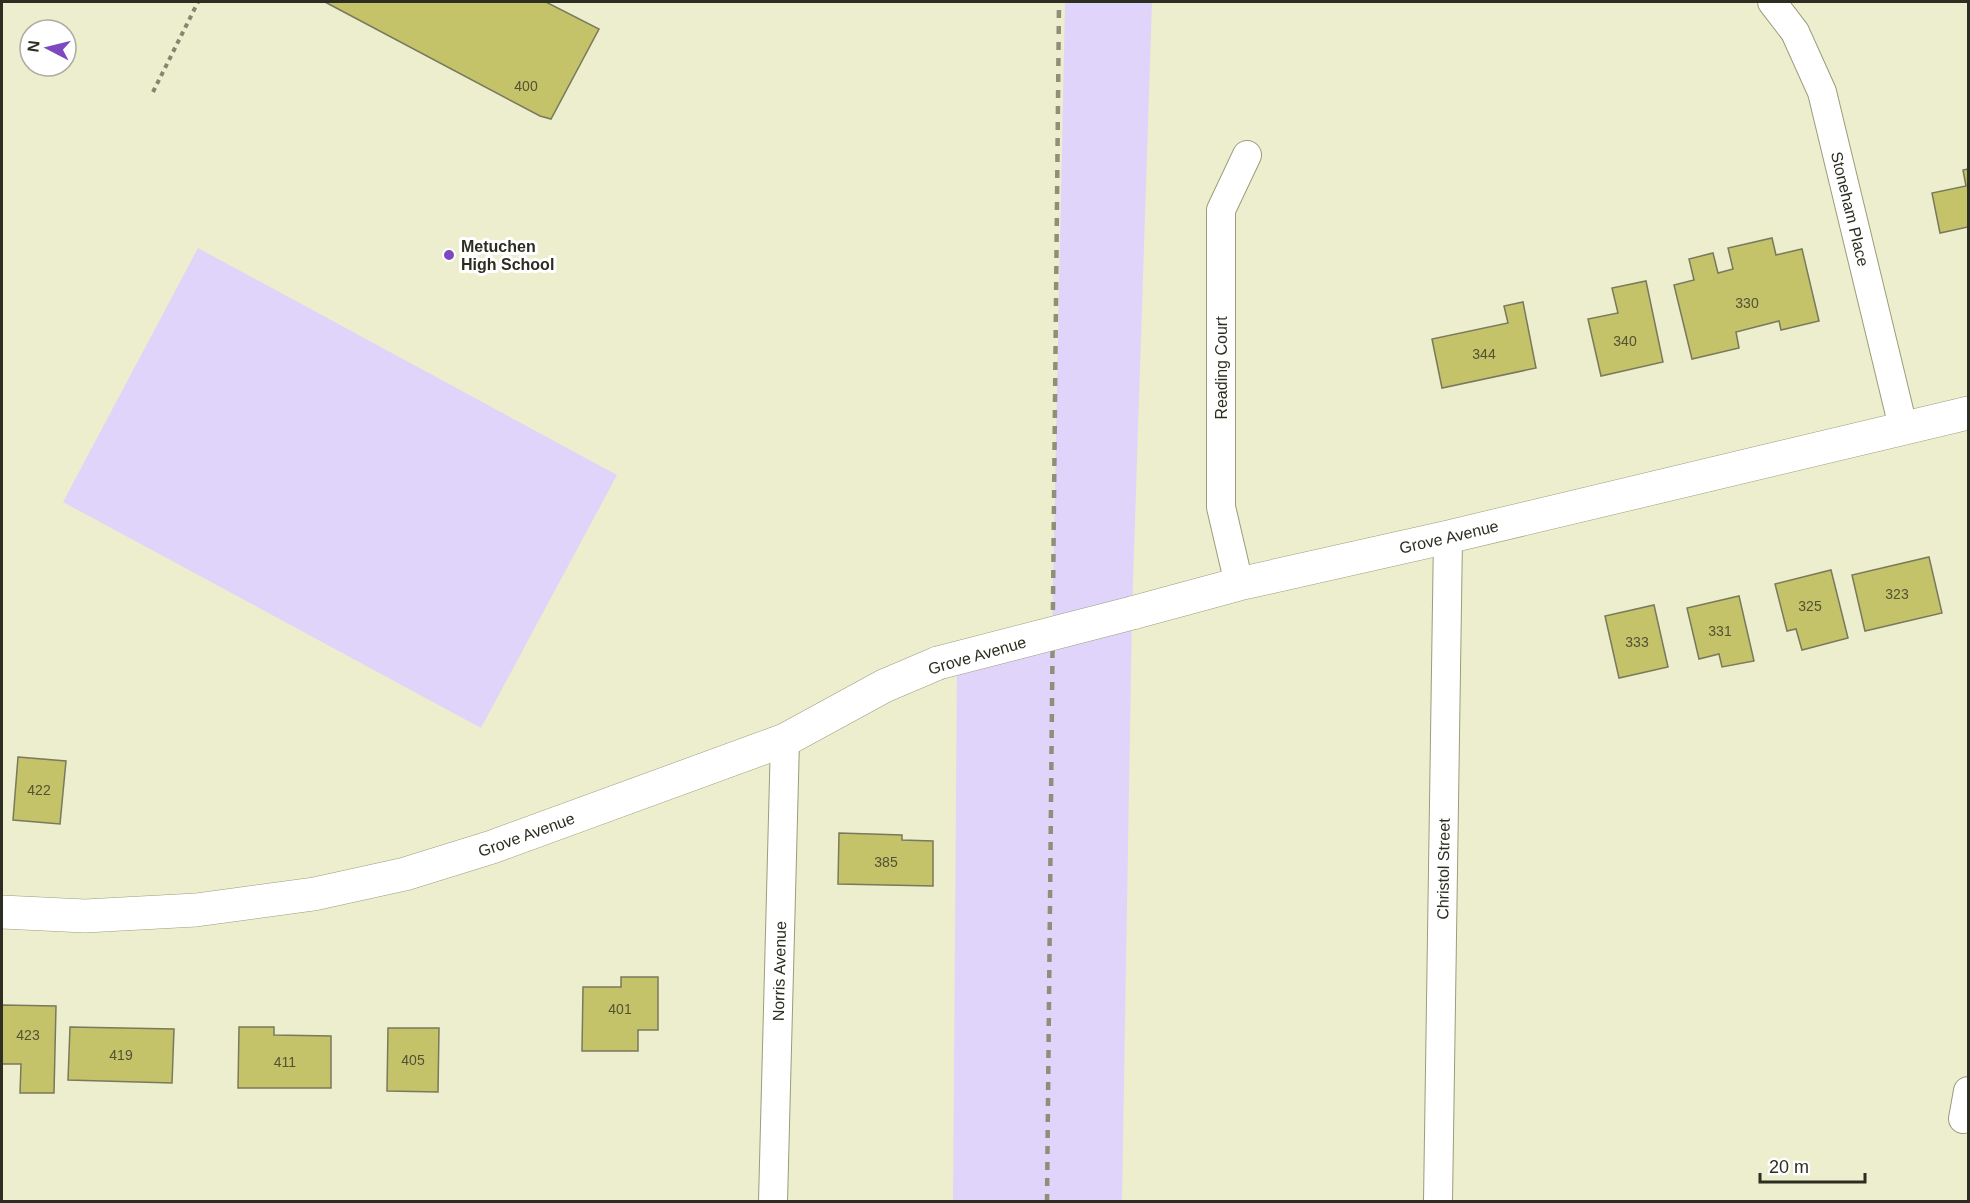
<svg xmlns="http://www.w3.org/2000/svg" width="1970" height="1203" font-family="Helvetica,sans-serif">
	<rect width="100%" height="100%" fill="#edeecd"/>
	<path fill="#e1d4fa" d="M 1065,2 L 1152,2 L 1132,613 L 1122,1201 L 953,1202 L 957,659 L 1052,632 Z
		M 198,248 L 617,475 L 481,728 L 63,502 Z"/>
	<path fill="#c4c36a" stroke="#79795c" stroke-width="1.5" d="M 325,2 L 546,2 L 599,29 L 551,119 L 540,116 Z
		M 1968,169 L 1968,227 L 1940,233 L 1932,193 L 1966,186 L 1963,170 Z
		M 1772,238 L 1776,255 L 1802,249 L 1819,321 L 1781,330 L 1779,321 L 1736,332 L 1739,348 L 1692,359 L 1674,285 L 1694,280 L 1689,259 L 1713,253 L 1718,273 L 1733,269 L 1728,248 Z
		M 1646,281 L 1663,362 L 1601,376 L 1588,319 L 1618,313 L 1612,288 Z
		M 1523,302 L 1536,368 L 1442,388 L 1432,339 L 1508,323 L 1504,306 Z
		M 1929,557 L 1942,613 L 1865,631 L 1852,575 Z
		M 1831,570 L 1848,638 L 1802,650 L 1796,629 L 1787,631 L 1775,584 Z
		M 1739,596 L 1754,661 L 1722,667 L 1719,654 L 1699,659 L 1687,608 Z
		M 1654,605 L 1668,667 L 1619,678 L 1605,616 Z
		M 18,757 L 66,761 L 60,824 L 13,820 Z
		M 839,833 L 902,835 L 902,840 L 933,841 L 933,886 L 838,884 Z
		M 621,977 L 658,977 L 658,1030 L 638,1030 L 638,1051 L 582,1051 L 583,987 L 621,987 Z
		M 2,1005 L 56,1006 L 54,1093 L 20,1093 L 21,1064 L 2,1064 Z
		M 70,1027 L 174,1029 L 172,1083 L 68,1080 Z
		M 239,1027 L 274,1027 L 274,1035 L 331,1036 L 331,1088 L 238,1088 Z
		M 388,1028 L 439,1028 L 438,1092 L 387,1091 Z"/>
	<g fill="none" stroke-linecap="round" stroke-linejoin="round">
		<g stroke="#9c9c7d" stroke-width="30">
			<g id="street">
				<path id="s1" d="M 1772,2 L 1795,32 L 1822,92 L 1903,427"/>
				<path d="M 1239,584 L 1221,507 L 1221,210 L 1247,155"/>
				<path d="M 1963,1119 L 1968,1091"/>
				<path id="s2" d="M 773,1202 L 785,740"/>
				<path id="s3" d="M 1438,1202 L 1448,537"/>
			</g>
		</g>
		<g stroke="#9c9c7d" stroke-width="34">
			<g id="secondary">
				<path id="s4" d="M 1132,613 L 1239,584 L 1448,537 L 1968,413"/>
				<path id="s5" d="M 2,912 L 85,916 L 196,910 L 314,894 L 405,874 L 492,847 L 785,740 L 884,686 L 938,663"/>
			</g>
		</g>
		<path stroke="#858670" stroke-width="4" stroke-dasharray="4.5 4.5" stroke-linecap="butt" d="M 153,92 L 198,2"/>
		<use href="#street" stroke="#fff" stroke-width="28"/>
		<use href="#secondary" stroke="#fff" stroke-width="33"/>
		<path stroke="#8f8f79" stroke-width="4.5" stroke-dasharray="8 8" stroke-linecap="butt" d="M 1047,1202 L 1059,2"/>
		<g stroke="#9c9c7d" stroke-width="34" stroke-linecap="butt">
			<path id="secondary-bridge" d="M 938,663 L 1132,613"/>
		</g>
		<use href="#secondary-bridge" stroke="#fff" stroke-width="33"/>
	</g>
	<circle fill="#7e48c0" stroke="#fff" stroke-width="2" cx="449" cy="255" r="6"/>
	<g text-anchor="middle" stroke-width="6" stroke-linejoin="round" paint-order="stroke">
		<g font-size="14" fill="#535233">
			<text x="526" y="91">400</text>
			<text x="1747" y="308">330</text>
			<text x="1625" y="346">340</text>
			<text x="1484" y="359">344</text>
			<text x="1897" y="599">323</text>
			<text x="1810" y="611">325</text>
			<text x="1720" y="636">331</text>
			<text x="1637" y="647">333</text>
			<text x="39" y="795">422</text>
			<text x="886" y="867">385</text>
			<text x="620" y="1014">401</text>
			<text x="28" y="1040">423</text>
			<text x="121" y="1060">419</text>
			<text x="413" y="1065">405</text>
			<text x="285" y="1067">411</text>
		</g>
		<g font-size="16" fill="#2d2d21" stroke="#fff">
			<text dy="6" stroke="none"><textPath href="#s1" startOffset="224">Stoneham Place</textPath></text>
			<text transform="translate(1221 368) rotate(-90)" y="6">Reading Court</text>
			<text dy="6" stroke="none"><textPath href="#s4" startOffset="326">Grove Avenue</textPath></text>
			<text transform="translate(977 655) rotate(-16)" y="6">Grove Avenue</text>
			<text dy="6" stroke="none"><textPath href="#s5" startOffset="534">Grove Avenue</textPath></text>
			<text dy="6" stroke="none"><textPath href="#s3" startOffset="333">Christol Street</textPath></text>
			<text dy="6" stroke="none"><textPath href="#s2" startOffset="231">Norris Avenue</textPath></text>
		</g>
		<g font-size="16" font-weight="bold" fill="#2d2d21" stroke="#fff" text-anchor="start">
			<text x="461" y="252">Metuchen<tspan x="461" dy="18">High School</tspan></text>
		</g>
	</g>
	<rect width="1970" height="1203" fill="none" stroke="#2d2d21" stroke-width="6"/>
	<g transform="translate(48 48) rotate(277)"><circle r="28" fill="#ffffff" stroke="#ababa6" stroke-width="1.5"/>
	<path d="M0-4.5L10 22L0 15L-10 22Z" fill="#7e48c0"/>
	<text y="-9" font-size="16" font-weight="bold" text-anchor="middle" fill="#2d2d21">N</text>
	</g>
	<path d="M1760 1173v9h105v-9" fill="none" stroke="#2d2d21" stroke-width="3"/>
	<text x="1769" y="1173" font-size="18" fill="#2d2d21" stroke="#ffffff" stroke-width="4.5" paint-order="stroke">20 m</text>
</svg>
